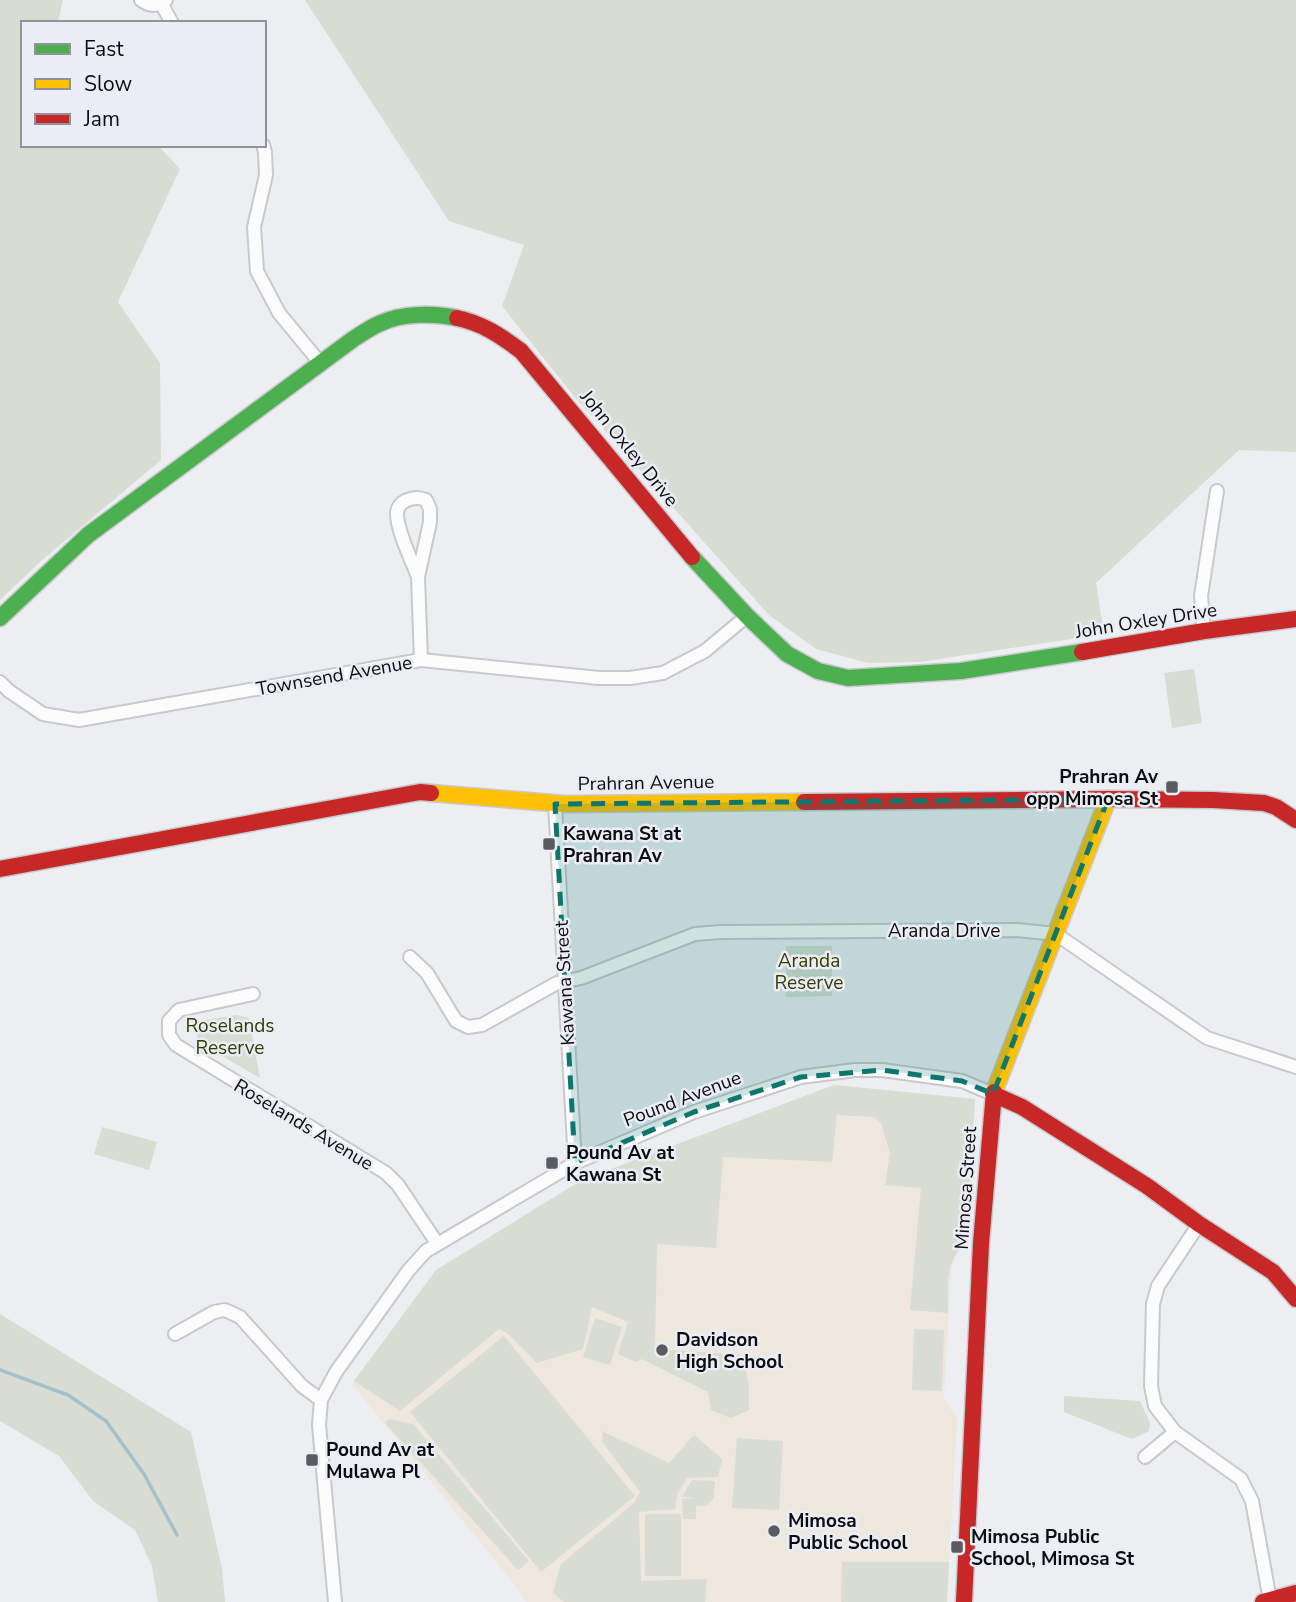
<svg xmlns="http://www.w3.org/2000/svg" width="1296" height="1602" font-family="'Nunito Sans',sans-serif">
	<rect width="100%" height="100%" fill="#edeef2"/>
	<path fill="#eee7de" d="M 834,1085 L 975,1099 L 967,1239 L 955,1258 L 951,1272 L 944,1399 L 957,1419 L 947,1602 L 526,1602 L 518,1589 L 352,1384 L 436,1270 L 582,1180 Z"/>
	<path fill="#d8dcd2" d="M 0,0 L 63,0 L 58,23 L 23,23 L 23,145 L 158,145 L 180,169 L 118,302 L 160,363 L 161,460 L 41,561 L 0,600 Z
		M 305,0 L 1296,0 L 1296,452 L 1239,450 L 1096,583 L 1104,634 L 920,662 L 868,663 L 816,649 L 769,615 L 573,395 L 502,306 L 524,245 L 449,221 Z
		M 1194,669 L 1202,723 L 1172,728 L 1164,673 Z
		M 786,946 L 832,946 L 832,996 L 786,997 Z
		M 237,1015 L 249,1018 L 260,1078 L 201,1044 L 197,1038 L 197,1027 L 204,1020 Z
		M 834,1085 L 975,1099 L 967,1239 C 944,1267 948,1278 948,1313 L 910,1310 L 921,1188 L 885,1185 L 890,1153 L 881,1123 L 874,1117 L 837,1115 L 832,1162 L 723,1157 L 716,1248 L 657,1244 L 655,1345 L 657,1349 L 743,1355 L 749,1387 L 749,1410 L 731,1418 L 711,1410 L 708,1392 L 642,1359 L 636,1362 L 618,1354 L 628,1322 L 592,1307 L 583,1349 L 537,1363 L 508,1334 L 499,1329 L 400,1411 L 354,1381 L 436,1270 L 582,1180 Z
		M 102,1127 L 157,1142 L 149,1170 L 94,1154 Z
		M 0,1314 L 191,1432 L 222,1568 L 225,1602 L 158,1602 L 152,1566 L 135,1530 L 93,1501 L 59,1456 L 0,1421 Z
		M 595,1318 L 622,1327 L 610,1365 L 583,1357 Z
		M 914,1329 L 944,1330 L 942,1391 L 912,1390 Z
		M 504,1336 L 635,1496 L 541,1572 L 410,1412 Z
		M 1064,1396 L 1140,1401 L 1150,1423 L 1149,1431 L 1132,1439 L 1064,1412 Z
		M 389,1419 L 413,1424 L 529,1561 L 518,1570 L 385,1423 Z
		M 602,1431 L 669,1463 L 694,1435 L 722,1459 L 718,1477 L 687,1478 L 677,1495 L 675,1509 L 639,1512 L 641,1581 L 707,1579 L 705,1602 L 564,1602 L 553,1593 L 561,1564 L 634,1503 L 640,1492 L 603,1443 Z
		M 737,1438 L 783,1441 L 779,1510 L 732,1508 Z
		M 692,1480 L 715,1481 L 714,1498 L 706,1506 L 696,1506 L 696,1519 L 683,1519 L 682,1499 L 697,1498 L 682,1497 Z
		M 645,1514 L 681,1514 L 681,1576 L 645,1576 Z
		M 842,1562 L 949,1562 L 947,1602 L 841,1602 Z"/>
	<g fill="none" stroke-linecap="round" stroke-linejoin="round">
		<path stroke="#a4c1cb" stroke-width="3.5" d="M 0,1370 L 68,1395 L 106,1421 L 144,1474 L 177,1535"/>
		<g stroke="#c8c9cc" stroke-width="16">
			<path id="street" d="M 141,0 C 149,6 157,7 166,0
				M 161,3 L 172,23
				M 263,145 L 265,152 L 266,175 L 254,227 L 257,271 L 279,313 L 321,364
				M 418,577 C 412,561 397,531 397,514 C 397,508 400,504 405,501 C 413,497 419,497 426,500 L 430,509 L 430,522 L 418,577 L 421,660
				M 1204,631 L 1201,596 L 1217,491
				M 0,682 L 9,691 L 43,714 L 79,720 L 421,660 L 599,678 L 630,678 L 663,673 L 705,651 L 747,616
				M 555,804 L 575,1163
				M 410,957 L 427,973 L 456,1021 L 468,1027 L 482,1025 L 557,983 L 581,978 L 695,934 L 721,932 L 1017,930 L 1056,934 L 1207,1038 L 1296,1067
				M 253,994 L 179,1010 L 169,1021 L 169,1035 L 176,1045 L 386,1173 L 398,1185 L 437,1243
				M 1199,1224 L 1158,1286 L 1153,1304 L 1151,1386 L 1155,1406 L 1175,1432 L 1241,1479 L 1252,1501 L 1270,1600
				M 175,1334 L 214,1312 L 225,1310 L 240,1317 L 302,1386 L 321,1400
				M 1145,1457 L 1175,1432
				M 335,1602 L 319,1425 L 321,1400 L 336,1372 L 408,1271 L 426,1251 L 575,1163 L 694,1112 L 801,1077 L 855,1070 L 882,1070 L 962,1081 L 993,1094"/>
		</g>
		<g stroke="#c8c9cc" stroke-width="19">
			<path id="fast" d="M 692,557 L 747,616 L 787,654 L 818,671 L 848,678 L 961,671 L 1082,652
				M 0,618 L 88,535 L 352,340 C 361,334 371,327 381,323 C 402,313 435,313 457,318"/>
		</g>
		<g stroke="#c8c9cc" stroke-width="19">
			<path id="slow" d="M 431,793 L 564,804 L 804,802
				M 994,1092 L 1108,799"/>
		</g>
		<g stroke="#c8c9cc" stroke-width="19">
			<path id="jam" d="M 457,318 C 482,323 501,336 521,351 L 692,557
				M 1082,652 L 1204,631 L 1296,619
				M 804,802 L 1108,799 L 1213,800 L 1264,803 L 1276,807 L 1296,820
				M 0,869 L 420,792 L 431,793
				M 993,1094 L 1022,1107 L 1147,1186 L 1199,1224 L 1273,1272 L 1296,1299
				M 964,1602 L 981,1243 L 994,1092
				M 1263,1602 L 1296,1593"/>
		</g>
		<use href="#street" stroke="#fcfcfd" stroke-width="12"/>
		<use href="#fast" stroke="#4caf50" stroke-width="16"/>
		<use href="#slow" stroke="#ffc107" stroke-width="16"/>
		<use href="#jam" stroke="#c62828" stroke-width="16"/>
	</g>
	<path fill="#0f766e" fill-opacity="0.2" stroke="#0f766e" stroke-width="5" stroke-dasharray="14 9" stroke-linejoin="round" d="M 1108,799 L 993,1094 L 962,1081 L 882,1070 L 801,1077 L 694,1112 L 575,1163 L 555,804 Z"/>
	<g fill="#5a5b5e" stroke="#eaedf5" stroke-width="2.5">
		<rect x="1165" y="780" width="14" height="14" rx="3.5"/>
		<rect x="542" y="837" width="14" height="14" rx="3.5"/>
		<rect x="545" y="1156" width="14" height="14" rx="3.5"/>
		<circle cx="662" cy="1350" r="7"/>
		<rect x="305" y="1453" width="14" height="14" rx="3.5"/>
		<circle cx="774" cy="1531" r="7"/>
		<rect x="950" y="1540" width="14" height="14" rx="3.5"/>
	</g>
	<g text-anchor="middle" stroke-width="5" stroke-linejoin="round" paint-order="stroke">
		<g font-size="19" fill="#0b0c0e" stroke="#eaedf5">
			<text transform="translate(630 448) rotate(51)" y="7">John Oxley Drive</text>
			<text transform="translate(1146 620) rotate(-9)" y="7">John Oxley Drive</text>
			<text transform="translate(334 675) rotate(-10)" y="7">Townsend Avenue</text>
			<text transform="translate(646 782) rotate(-1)" y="7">Prahran Avenue</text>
			<text x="944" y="937">Aranda Drive</text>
			<text transform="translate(564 983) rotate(-93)" y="7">Kawana Street</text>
			<text transform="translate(682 1098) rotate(-21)" y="7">Pound Avenue</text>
			<text transform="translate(304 1124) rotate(31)" y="7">Roselands Avenue</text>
			<text transform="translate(965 1188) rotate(-86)" y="7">Mimosa Street</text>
		</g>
		<g font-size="19" font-weight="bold" fill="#0b0c0e" stroke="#eaedf5" text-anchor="start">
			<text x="1158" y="783" text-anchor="end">Prahran Av<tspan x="1158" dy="22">opp Mimosa St</tspan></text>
			<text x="563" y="840">Kawana St at<tspan x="563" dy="22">Prahran Av</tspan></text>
			<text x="566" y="1159">Pound Av at<tspan x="566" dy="22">Kawana St</tspan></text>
			<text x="676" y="1346">Davidson<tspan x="676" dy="22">High School</tspan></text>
			<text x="326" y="1456">Pound Av at<tspan x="326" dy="22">Mulawa Pl</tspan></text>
			<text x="788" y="1527">Mimosa<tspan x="788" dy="22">Public School</tspan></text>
			<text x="971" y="1543">Mimosa Public<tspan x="971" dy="22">School, Mimosa St</tspan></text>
		</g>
		<g font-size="19" fill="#333b00" stroke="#eaedf5">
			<text x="809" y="967">Aranda<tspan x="809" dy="22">Reserve</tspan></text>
			<text x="230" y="1032">Roselands<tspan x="230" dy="22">Reserve</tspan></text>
		</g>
	</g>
	<rect x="21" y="21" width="245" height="126" fill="#eaedf5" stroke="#919399" stroke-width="2"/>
	<rect x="35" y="44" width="35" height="10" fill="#4caf50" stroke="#919399" stroke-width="2"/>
	<text x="84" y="56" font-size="21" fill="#0b0c0e">Fast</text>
	<rect x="35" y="79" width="35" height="10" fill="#ffc107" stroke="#919399" stroke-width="2"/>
	<text x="84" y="91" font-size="21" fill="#0b0c0e">Slow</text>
	<rect x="35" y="114" width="35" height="10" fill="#c62828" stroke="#919399" stroke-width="2"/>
	<text x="84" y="126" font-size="21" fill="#0b0c0e">Jam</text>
</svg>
